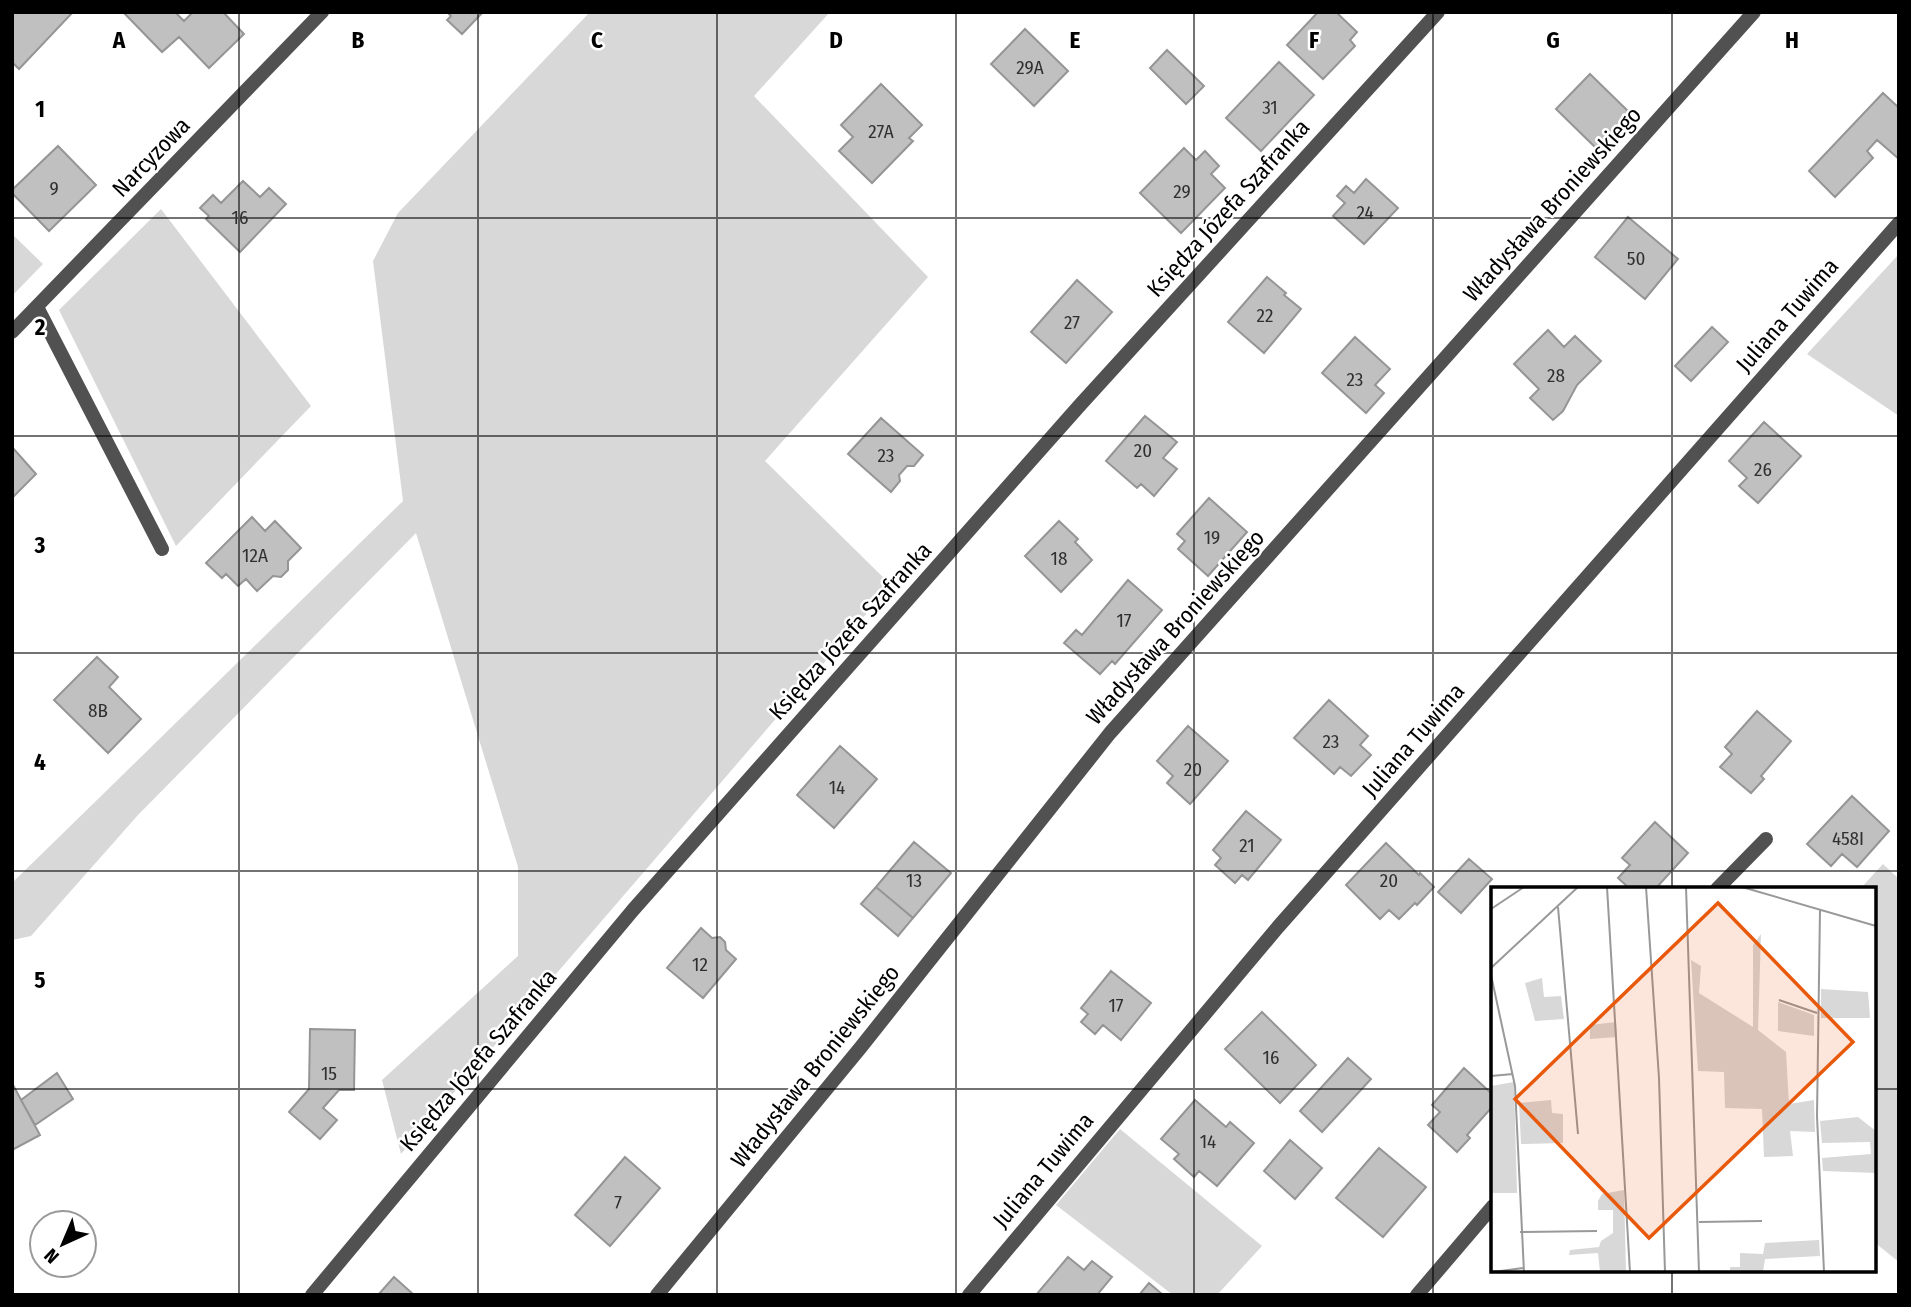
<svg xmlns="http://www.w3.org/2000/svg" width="1911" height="1307" font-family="'Fira Sans Condensed',sans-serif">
	<rect width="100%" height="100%" fill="#fff"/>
	<path fill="#d8d8d8" d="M 590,12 L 830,12 L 754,96 L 928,277 L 765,461 L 891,585 L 401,1154 L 382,1080 L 518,956 L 518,867 L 416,533 L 138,815 L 31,936 L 12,940 L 12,883 L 403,501 L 373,261 L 398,213 Z
		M 161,209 L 311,406 L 176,546 L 59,310 Z
		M 12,234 L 43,264 L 12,296 Z
		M 1899,254 L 1899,416 L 1807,354 Z
		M 1883,864 L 1899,879 L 1899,1262 L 1874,1242 L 1874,889 L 1860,889 Z
		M 1120,1129 L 1262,1246 L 1217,1295 L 1173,1295 L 1056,1205 Z"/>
	<path fill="#c0c0c0" stroke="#959595" stroke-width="2" d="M 12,12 L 73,12 L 19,69 L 12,62 Z
		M 123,12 L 175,12 L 184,21 L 193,12 L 223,12 L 244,34 L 209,68 L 179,37 L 162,52 Z
		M 447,12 L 483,12 L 462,34 L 447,20 L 451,16 Z
		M 1318,12 L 1336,12 L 1357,32 L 1350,40 L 1355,46 L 1323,79 L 1287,45 Z
		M 1025,29 L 1068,71 L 1034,106 L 991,64 Z
		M 1167,50 L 1204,86 L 1186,104 L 1150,68 Z
		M 1279,62 L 1314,95 L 1261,151 L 1226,118 Z
		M 1590,74 L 1631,114 L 1597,149 L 1556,109 Z
		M 881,84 L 922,125 L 909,138 L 913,141 L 872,183 L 839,151 L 853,137 L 841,125 Z
		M 1883,93 L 1899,108 L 1899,159 L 1877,140 L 1867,151 L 1873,158 L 1835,197 L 1809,171 Z
		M 58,146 L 96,185 L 49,231 L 12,193 L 12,190 Z
		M 1184,148 L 1196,160 L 1205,151 L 1219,166 L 1211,174 L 1225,188 L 1181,233 L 1140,193 Z
		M 1366,179 L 1398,208 L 1364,244 L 1333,216 L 1345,203 L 1337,196 L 1346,186 L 1354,193 Z
		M 243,181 L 260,197 L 269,188 L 286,204 L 240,252 L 206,219 L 209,216 L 200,208 L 213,195 L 221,203 Z
		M 1628,217 L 1678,259 L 1645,299 L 1595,257 Z
		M 1267,277 L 1286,293 L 1284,295 L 1301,309 L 1264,353 L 1228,322 Z
		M 1077,280 L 1112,312 L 1066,363 L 1031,332 Z
		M 1712,327 L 1728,342 L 1691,381 L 1675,366 Z
		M 1548,330 L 1564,347 L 1575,336 L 1601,361 L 1577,385 L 1563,411 L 1553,420 L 1530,398 L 1539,389 L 1514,364 Z
		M 1355,337 L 1390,369 L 1375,385 L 1384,393 L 1366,413 L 1322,373 Z
		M 1145,416 L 1177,442 L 1163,458 L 1177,469 L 1154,496 L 1141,484 L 1137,488 L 1106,461 Z
		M 881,418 L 923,455 L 914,466 L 907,466 L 899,475 L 900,481 L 891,492 L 848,454 Z
		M 1764,422 L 1801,456 L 1758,503 L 1739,486 L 1747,478 L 1729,461 Z
		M 12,447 L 36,474 L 12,498 Z
		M 1209,498 L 1247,532 L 1208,576 L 1178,549 L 1185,541 L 1177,534 Z
		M 252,517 L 265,531 L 275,521 L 301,548 L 288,561 L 288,570 L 281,577 L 273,576 L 257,591 L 246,579 L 238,586 L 226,574 L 222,578 L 206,563 Z
		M 1059,521 L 1078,539 L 1075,542 L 1092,560 L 1061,592 L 1025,556 Z
		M 1128,580 L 1162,610 L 1115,664 L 1112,661 L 1100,674 L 1064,643 L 1076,630 L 1082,635 Z
		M 97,657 L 118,677 L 109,687 L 141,719 L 108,753 L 54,700 Z
		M 1329,700 L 1368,736 L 1360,745 L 1371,755 L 1351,776 L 1340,767 L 1334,774 L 1294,738 Z
		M 1757,711 L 1791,741 L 1761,776 L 1764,779 L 1751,793 L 1720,767 L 1732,754 L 1725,747 Z
		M 1188,726 L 1228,761 L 1190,804 L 1167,783 L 1173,776 L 1157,761 Z
		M 840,746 L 877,779 L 834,828 L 797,795 Z
		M 1852,796 L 1889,831 L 1857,867 L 1842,854 L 1831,866 L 1807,844 Z
		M 1246,811 L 1281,840 L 1248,880 L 1242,875 L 1235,883 L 1215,865 L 1221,858 L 1213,850 Z
		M 1655,822 L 1688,853 L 1657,887 L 1659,889 L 1630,889 L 1618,878 L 1630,865 L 1622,858 Z
		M 914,842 L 951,873 L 913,918 L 876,887 Z
		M 1386,843 L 1419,875 L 1420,873 L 1434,887 L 1417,905 L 1415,903 L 1399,919 L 1389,910 L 1380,919 L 1346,885 Z
		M 1469,859 L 1492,879 L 1461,913 L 1438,892 Z
		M 876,887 L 913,918 L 898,936 L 861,904 Z
		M 701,928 L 712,938 L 720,937 L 725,942 L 726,950 L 736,959 L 703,998 L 667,968 Z
		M 1111,971 L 1151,1003 L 1121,1040 L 1103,1025 L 1095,1034 L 1081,1022 L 1088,1014 L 1081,1008 Z
		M 1262,1012 L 1316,1065 L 1280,1103 L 1225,1049 Z
		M 310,1029 L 355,1030 L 354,1090 L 339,1090 L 323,1108 L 337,1120 L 320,1139 L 289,1112 L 309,1089 Z
		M 1348,1058 L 1371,1079 L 1322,1132 L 1300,1111 Z
		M 1464,1068 L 1493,1095 L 1493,1106 L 1467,1135 L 1470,1138 L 1457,1152 L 1428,1125 L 1440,1112 L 1432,1105 Z
		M 57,1073 L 73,1099 L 35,1125 L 21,1100 Z
		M 12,1083 L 40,1135 L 12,1150 Z
		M 1195,1100 L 1226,1127 L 1230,1122 L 1254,1143 L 1217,1186 L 1199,1171 L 1194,1177 L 1174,1159 L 1179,1154 L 1161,1139 Z
		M 1290,1140 L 1322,1168 L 1295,1199 L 1264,1171 Z
		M 1379,1148 L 1426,1187 L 1383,1237 L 1336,1198 Z
		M 625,1157 L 660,1188 L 610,1246 L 575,1215 Z
		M 1068,1257 L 1084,1270 L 1092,1261 L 1112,1277 L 1097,1295 L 1036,1295 Z
		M 394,1277 L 414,1295 L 378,1295 Z
		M 1149,1283 L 1163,1295 L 1139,1295 Z"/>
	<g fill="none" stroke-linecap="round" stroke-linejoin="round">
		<path stroke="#515151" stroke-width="14" d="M 37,307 L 162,549
			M 1717,889 L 1766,839
			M 1417,1295 L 1493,1206"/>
		<path stroke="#515151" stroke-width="14" d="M 12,332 L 322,12
			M 312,1295 L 633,910 L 1080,405 L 1438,12
			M 657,1295 L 861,1047 L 1110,733 L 1754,12
			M 969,1295 L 1278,927 L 1899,223"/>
	</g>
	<path fill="none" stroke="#000" stroke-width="2" stroke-opacity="0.55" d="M 239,12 L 239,1295M 478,12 L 478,1295M 717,12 L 717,1295M 956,12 L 956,1295M 1194,12 L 1194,1295M 1433,12 L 1433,1295M 1672,12 L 1672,889M 12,218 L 1899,218M 12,436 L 1899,436M 12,653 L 1899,653M 12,871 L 1899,871M 12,1089 L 1493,1089M 1874,1089 L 1899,1089M 1672,1270 L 1672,1295"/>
	<g text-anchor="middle" stroke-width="5" stroke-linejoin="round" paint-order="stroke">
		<g font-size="19" fill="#303030">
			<text x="1030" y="74">29A</text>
			<text x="1270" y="114">31</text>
			<text x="881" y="138">27A</text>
			<text x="54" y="195">9</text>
			<text x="1182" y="198">29</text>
			<text x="1365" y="219">24</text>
			<text x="240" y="224">16</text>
			<text x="1636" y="265">50</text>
			<text x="1265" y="322">22</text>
			<text x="1072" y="329">27</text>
			<text x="1556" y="382">28</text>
			<text x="1355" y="386">23</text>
			<text x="1143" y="457">20</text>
			<text x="886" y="462">23</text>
			<text x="1763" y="476">26</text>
			<text x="1212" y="544">19</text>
			<text x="255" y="562">12A</text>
			<text x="1059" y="565">18</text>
			<text x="1124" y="627">17</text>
			<text x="98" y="717">8B</text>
			<text x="1331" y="748">23</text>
			<text x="1193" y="776">20</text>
			<text x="837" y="794">14</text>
			<text x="1848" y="845">458I</text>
			<text x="1247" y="852">21</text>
			<text x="914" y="887">13</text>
			<text x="1389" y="887">20</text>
			<text x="700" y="971">12</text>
			<text x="1116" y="1012">17</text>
			<text x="1271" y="1064">16</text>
			<text x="329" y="1080">15</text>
			<text x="1208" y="1148">14</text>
			<text x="618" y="1209">7</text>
		</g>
		<g font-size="23" fill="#000" stroke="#fff">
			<text transform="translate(151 157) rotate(-46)" y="8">Narcyzowa</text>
			<text transform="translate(1552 204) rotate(-48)" y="8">Władysława Broniewskiego</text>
			<text transform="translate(1228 208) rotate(-48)" y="8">Księdza Józefa Szafranka</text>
			<text transform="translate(1787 315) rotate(-49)" y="8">Juliana Tuwima</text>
			<text transform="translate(1175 627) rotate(-48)" y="8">Władysława Broniewskiego</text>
			<text transform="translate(850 631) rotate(-48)" y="8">Księdza Józefa Szafranka</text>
			<text transform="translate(1413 740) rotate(-49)" y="8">Juliana Tuwima</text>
			<text transform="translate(478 1060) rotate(-50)" y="8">Księdza Józefa Szafranka</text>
			<text transform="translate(815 1066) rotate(-51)" y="8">Władysława Broniewskiego</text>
			<text transform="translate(1043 1170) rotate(-50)" y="8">Juliana Tuwima</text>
		</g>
	</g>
	<g transform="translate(1491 887)">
		<rect width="385" height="385" fill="#fff"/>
		<path d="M 270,47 L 267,143 L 295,165 L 298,217 L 323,213 L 324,245 L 299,244 L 302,269 L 273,270 L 271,222 L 234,221 L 233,185 L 207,184 L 200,73 L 210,79 L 208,106 L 262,140 L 262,58 ZM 51,91 L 53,110 L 70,109 L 73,132 L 44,134 L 34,96 ZM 330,102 L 377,105 L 379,131 L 330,131 ZM 287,115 L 323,128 L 323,149 L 287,144 ZM 125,135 L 126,150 L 99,152 L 99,138 ZM 23,195 L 26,306 L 0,306 L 0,199 ZM 60,213 L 61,226 L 72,227 L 72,256 L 30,257 L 28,216 ZM 367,230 L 385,244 L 385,286 L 332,284 L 331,271 L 380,267 L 379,255 L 331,256 L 329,234 ZM 133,303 L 135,385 L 109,385 L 107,366 L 78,368 L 79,363 L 108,360 L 110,354 L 122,346 L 122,323 L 107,323 L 107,314 L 111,307 ZM 328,353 L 329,369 L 274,372 L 272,385 L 239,385 L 239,380 L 249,380 L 249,366 L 272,367 L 274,356 Z" fill="#d8d8d8"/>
		<path fill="none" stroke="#999" stroke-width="2" d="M 116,0 L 139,385M 155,0 L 168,191 L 174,385M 195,0 L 208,385M 251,0 L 385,39M 67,20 L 87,247M 0,22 L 33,0M 329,23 L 326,229 L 333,385M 0,81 L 87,0M 0,88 L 24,199 L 33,385M 288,113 L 326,126M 0,189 L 22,187M 208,335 L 271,334M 29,345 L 106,344M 2,385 L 32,381"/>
		<path fill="#e8590c" fill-opacity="0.15" stroke="#e8590c" stroke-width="3.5" d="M 227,16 L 362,155 L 158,351 L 24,212 Z"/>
		<rect width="385" height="385" fill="none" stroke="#000" stroke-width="3.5"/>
	</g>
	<g font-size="23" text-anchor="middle" font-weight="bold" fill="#000" stroke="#fff" stroke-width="5" stroke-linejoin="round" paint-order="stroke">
		<text x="119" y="48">A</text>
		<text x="358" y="48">B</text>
		<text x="597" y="48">C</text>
		<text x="836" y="48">D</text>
		<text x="1075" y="48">E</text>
		<text x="1314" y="48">F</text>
		<text x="1553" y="48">G</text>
		<text x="1792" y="48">H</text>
		<text x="40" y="117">1</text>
		<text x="40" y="335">2</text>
		<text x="40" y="553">3</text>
		<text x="40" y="770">4</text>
		<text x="40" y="988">5</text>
	</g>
	<rect width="1911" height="1307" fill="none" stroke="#000000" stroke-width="28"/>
	<g transform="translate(63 1244) rotate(224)"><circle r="33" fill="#ffffff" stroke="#999999" stroke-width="2"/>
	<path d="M0-5L12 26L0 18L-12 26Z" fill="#000000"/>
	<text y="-10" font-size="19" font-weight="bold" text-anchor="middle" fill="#000000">N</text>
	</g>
</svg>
